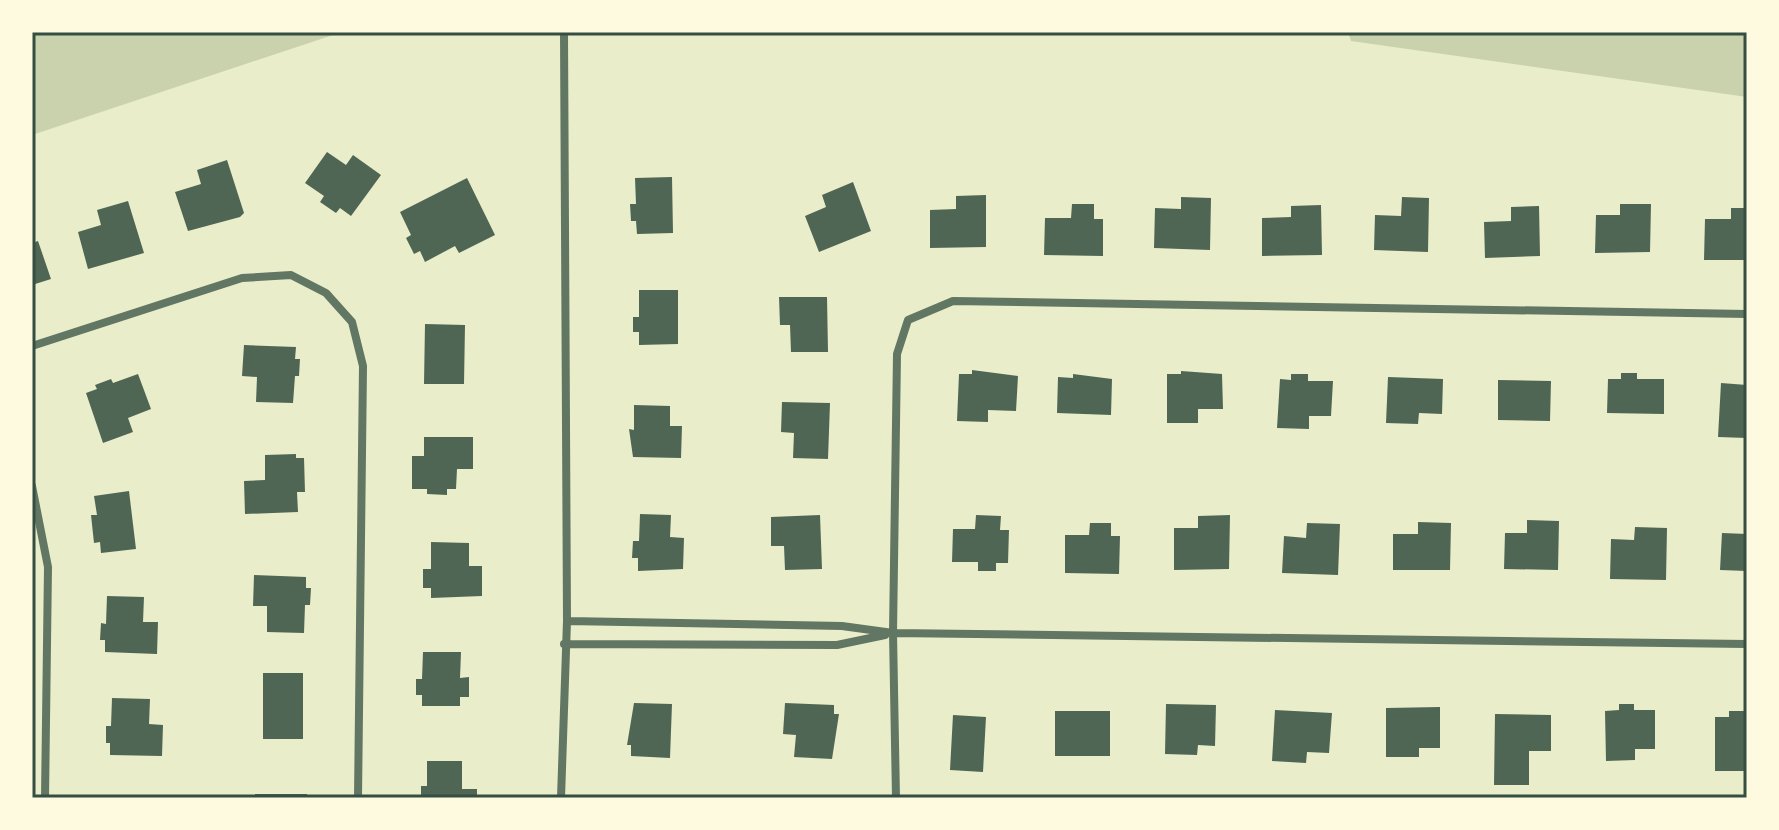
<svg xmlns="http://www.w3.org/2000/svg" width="1779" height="830" font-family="Lora,serif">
	<rect width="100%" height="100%" fill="#e9edc9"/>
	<path fill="#cad2ad" d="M 32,32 L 342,32 L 32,135 Z
		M 1348,32 L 1747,32 L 1747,97 L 1351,41 Z"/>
	<path fill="#4f6655" d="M 327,152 L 346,165 L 353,155 L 381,175 L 351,216 L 340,208 L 336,213 L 320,202 L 324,196 L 305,183 Z
		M 227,160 L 244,213 L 240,217 L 188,231 L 175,192 L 201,184 L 197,170 Z
		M 672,177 L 673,233 L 637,234 L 636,221 L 631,221 L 630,204 L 636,204 L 635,178 Z
		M 467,178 L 495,235 L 459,253 L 455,246 L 425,262 L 420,251 L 414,254 L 406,238 L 411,235 L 400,212 Z
		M 853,182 L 871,231 L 819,252 L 805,216 L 826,207 L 822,195 Z
		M 986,195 L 986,247 L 930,248 L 930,210 L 956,209 L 956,196 Z
		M 1181,197 L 1211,198 L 1210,250 L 1154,248 L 1155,208 L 1181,209 Z
		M 1402,197 L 1429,198 L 1428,252 L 1374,250 L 1375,215 L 1401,216 Z
		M 128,201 L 144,253 L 88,269 L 78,232 L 101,225 L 97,210 Z
		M 1072,204 L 1094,204 L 1094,219 L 1103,219 L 1103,256 L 1044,255 L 1045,218 L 1071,218 Z
		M 1620,204 L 1651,204 L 1650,252 L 1595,253 L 1596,215 L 1620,215 Z
		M 1321,205 L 1322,255 L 1262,256 L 1262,218 L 1291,217 L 1291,206 Z
		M 1539,206 L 1540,256 L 1485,258 L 1484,222 L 1511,221 L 1511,207 Z
		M 1731,208 L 1747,208 L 1747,260 L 1704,260 L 1705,219 L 1731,219 Z
		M 38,241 L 51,279 L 32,285 L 32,243 Z
		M 639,290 L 678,290 L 678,344 L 639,345 L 639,332 L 633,332 L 633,317 L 639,317 Z
		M 779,297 L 827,297 L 828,352 L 791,352 L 790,325 L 780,325 Z
		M 425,324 L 465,325 L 464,384 L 424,384 Z
		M 244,345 L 296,347 L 295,359 L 300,359 L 299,376 L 295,376 L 293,403 L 256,402 L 257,377 L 242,376 Z
		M 972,370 L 1018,376 L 1016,411 L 988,410 L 988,422 L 957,421 L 959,374 L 972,374 Z
		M 1181,371 L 1222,374 L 1223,409 L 1198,409 L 1198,423 L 1167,423 L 1167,374 L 1181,374 Z
		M 1621,373 L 1637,373 L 1637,379 L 1664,379 L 1664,414 L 1607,413 L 1608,379 L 1621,379 Z
		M 138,374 L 151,409 L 128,418 L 133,432 L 103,443 L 86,393 L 97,389 L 95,385 L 111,379 L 113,383 Z
		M 1073,374 L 1112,379 L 1111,415 L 1057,413 L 1058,377 L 1073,378 Z
		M 1291,374 L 1308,374 L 1308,381 L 1333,381 L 1331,416 L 1309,416 L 1309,429 L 1277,428 L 1280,379 L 1291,380 Z
		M 1388,377 L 1443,379 L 1442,414 L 1419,413 L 1418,424 L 1386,423 Z
		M 1498,380 L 1551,381 L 1550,421 L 1498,420 Z
		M 1721,383 L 1747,385 L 1747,438 L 1718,437 Z
		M 782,402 L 830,403 L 828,459 L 793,458 L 794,433 L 781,432 Z
		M 634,405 L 670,406 L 670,426 L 682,426 L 681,458 L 633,457 L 629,429 L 634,430 Z
		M 424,437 L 473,437 L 473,469 L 457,469 L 456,489 L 447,489 L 447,495 L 427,494 L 427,489 L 412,489 L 412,456 L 424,456 Z
		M 296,454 L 296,458 L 304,458 L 305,492 L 297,492 L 298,512 L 245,514 L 244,481 L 265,480 L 265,455 Z
		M 129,491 L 136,549 L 101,553 L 100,542 L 94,543 L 91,515 L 97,515 L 94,496 Z
		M 640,514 L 671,515 L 670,537 L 684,538 L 683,569 L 638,571 L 638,558 L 632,558 L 633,541 L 639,541 Z
		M 820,515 L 822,569 L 785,570 L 784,546 L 771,546 L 771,517 Z
		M 976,515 L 1001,516 L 1000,530 L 1009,530 L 1008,563 L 996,563 L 996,571 L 978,571 L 978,562 L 952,562 L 953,529 L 975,529 Z
		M 1230,515 L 1229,569 L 1174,570 L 1174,528 L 1198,528 L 1198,516 Z
		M 1527,520 L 1559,521 L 1558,570 L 1504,569 L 1505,533 L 1527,533 Z
		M 1418,522 L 1451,523 L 1450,570 L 1393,570 L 1393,534 L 1418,534 Z
		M 1090,523 L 1111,523 L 1111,536 L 1120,536 L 1119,574 L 1065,573 L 1065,535 L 1089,535 Z
		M 1307,523 L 1340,524 L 1338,575 L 1282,573 L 1284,536 L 1306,538 Z
		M 1635,527 L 1667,528 L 1666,580 L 1610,579 L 1611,539 L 1634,540 Z
		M 1722,533 L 1747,534 L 1747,571 L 1720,570 Z
		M 431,542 L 469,543 L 469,566 L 482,566 L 482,596 L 431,598 L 431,588 L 423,588 L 423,569 L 431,569 Z
		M 254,575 L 306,577 L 306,588 L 311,588 L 310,605 L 305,605 L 304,633 L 267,632 L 267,606 L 253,606 Z
		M 107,596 L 144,597 L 143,622 L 158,622 L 157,654 L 105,652 L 105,640 L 100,640 L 101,623 L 106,624 Z
		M 423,652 L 461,652 L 460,678 L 469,677 L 469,697 L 460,697 L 460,706 L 422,706 L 422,695 L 416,695 L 416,679 L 422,679 Z
		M 263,673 L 303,673 L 303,739 L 263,739 Z
		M 112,698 L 150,699 L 149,724 L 163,725 L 162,756 L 110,755 L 110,743 L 106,743 L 106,726 L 111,726 Z
		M 634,703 L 672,704 L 670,758 L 631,756 L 631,745 L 627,745 Z
		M 785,703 L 834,705 L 834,714 L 839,714 L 832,759 L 794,757 L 796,735 L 783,734 Z
		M 1166,704 L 1216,705 L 1215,746 L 1198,745 L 1197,755 L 1165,754 Z
		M 1619,704 L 1634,704 L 1634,710 L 1655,710 L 1655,749 L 1635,749 L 1635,760 L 1606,761 L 1605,711 L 1619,710 Z
		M 1440,707 L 1440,748 L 1419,748 L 1419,757 L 1386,757 L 1386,708 Z
		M 1275,710 L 1332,713 L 1329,753 L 1307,752 L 1306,763 L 1272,761 Z
		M 1055,711 L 1110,711 L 1110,756 L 1055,756 Z
		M 1729,711 L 1745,711 L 1747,717 L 1747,771 L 1715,771 L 1715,717 L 1729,717 Z
		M 1495,714 L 1551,715 L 1551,751 L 1529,751 L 1529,785 L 1494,785 Z
		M 953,715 L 986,717 L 983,772 L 950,770 Z
		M 427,761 L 462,761 L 462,789 L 477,789 L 477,798 L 421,798 L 421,786 L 427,786 Z
		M 255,794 L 307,794 L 307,798 L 255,798 Z"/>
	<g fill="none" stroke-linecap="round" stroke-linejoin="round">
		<path stroke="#617663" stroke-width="8" d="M 32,346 L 242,278 L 291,275 L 326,293 L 352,322 L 363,366 L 358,798
			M 32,486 L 48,567 L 45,798
			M 567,621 L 842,626 L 893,633 L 1747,644
			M 564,644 L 837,645 L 885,635
			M 561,798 L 567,621 L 564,32
			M 896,798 L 893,633 L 897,354 L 908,320 L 953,301 L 1747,314"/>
	</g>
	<rect width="1779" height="830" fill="none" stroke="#fefae0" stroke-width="68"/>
	<rect x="34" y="34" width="1711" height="762" fill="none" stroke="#344e41" stroke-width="3"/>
</svg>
